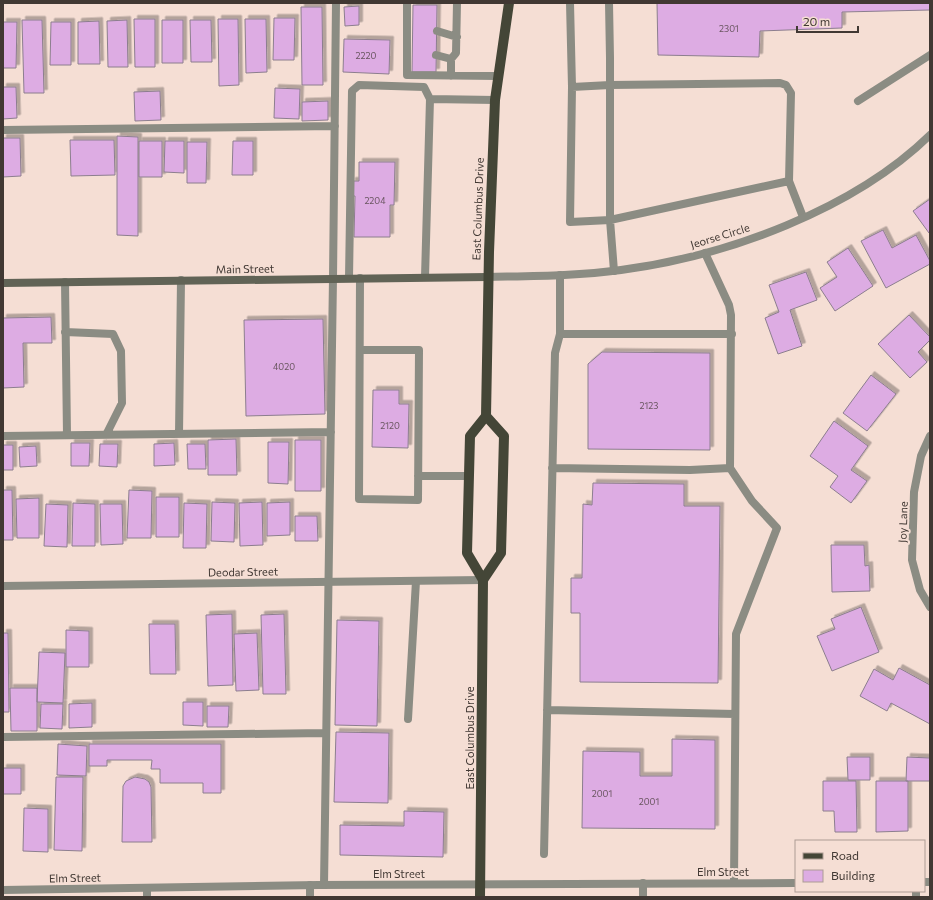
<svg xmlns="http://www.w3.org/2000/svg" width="933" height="900" font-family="Commissioner,sans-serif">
	<defs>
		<filter id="shadow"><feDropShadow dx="3.5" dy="-3.5" stdDeviation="0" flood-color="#0004"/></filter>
	</defs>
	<rect width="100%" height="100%" fill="#f5ded4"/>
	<path fill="#ddace3" stroke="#8c7e8e" filter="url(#shadow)" d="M 657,3 L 930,3 L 930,10 L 842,12 L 842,28 L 760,31 L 759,57 L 658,55 Z
		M 413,5 L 437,5 L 436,72 L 412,72 Z
		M 359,6 L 359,25 L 345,26 L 344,7 Z
		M 301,7 L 322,7 L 323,85 L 302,85 Z
		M 274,18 L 295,18 L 294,60 L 273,60 Z
		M 134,19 L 155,19 L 155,67 L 135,67 Z
		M 218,19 L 238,19 L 239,85 L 219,86 Z
		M 245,19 L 266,19 L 267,72 L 246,73 Z
		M 22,20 L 42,20 L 44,93 L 24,93 Z
		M 127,20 L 128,67 L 108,67 L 107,21 Z
		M 162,20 L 183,20 L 183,63 L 162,63 Z
		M 190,20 L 211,20 L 212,62 L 191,62 Z
		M 99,21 L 100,64 L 78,64 L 78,22 Z
		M 3,22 L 17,22 L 16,68 L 3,68 Z
		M 51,22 L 71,22 L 71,65 L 50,65 Z
		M 344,39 L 390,40 L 389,74 L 343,72 Z
		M 3,87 L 16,87 L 17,118 L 3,119 Z
		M 275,88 L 300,89 L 299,119 L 274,118 Z
		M 160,91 L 161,120 L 135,121 L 134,92 Z
		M 328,101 L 328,120 L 302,121 L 302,102 Z
		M 117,136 L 138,137 L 138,236 L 117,235 Z
		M 3,138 L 20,138 L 21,176 L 3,177 Z
		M 70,140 L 114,140 L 115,175 L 71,176 Z
		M 139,141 L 162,141 L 162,177 L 139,177 Z
		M 165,141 L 184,141 L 184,173 L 164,172 Z
		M 233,141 L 253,141 L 253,175 L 232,175 Z
		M 187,142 L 207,142 L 206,183 L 187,183 Z
		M 359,162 L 395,162 L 394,205 L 390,205 L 390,237 L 354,237 L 355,196 L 352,196 L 352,181 L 359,181 Z
		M 930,199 L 930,233 L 929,233 L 913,211 Z
		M 883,230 L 892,248 L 916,235 L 930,261 L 930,264 L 886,288 L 861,241 Z
		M 848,248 L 873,286 L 835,311 L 820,288 L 837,277 L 827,262 Z
		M 806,272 L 817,300 L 790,310 L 802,346 L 778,354 L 765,318 L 779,312 L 769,285 Z
		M 909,315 L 930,337 L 930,340 L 918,352 L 927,362 L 910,378 L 878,344 Z
		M 51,317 L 52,343 L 23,343 L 24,387 L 3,388 L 3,318 Z
		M 323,319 L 325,414 L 246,416 L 244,320 Z
		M 602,352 L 710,353 L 710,450 L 588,449 L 588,364 Z
		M 871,375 L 896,394 L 867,431 L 843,413 Z
		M 373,390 L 399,390 L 399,404 L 409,404 L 408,448 L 372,447 Z
		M 834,421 L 868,446 L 851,470 L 867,481 L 851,503 L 830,487 L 838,476 L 810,456 Z
		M 236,439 L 237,475 L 208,475 L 208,440 Z
		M 295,440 L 321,440 L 321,491 L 295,491 Z
		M 268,442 L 289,442 L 288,484 L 268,483 Z
		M 71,443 L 90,443 L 89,466 L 71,466 Z
		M 174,443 L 175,465 L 154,466 L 154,444 Z
		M 100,444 L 118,444 L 117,467 L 99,466 Z
		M 187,444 L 205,444 L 206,469 L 188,469 Z
		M 3,445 L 13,445 L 13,470 L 3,470 Z
		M 36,446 L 37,466 L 20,467 L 19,447 Z
		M 593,483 L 684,484 L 684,506 L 720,506 L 718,683 L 580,682 L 580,613 L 571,613 L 571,578 L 582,578 L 583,504 L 592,505 Z
		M 3,490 L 12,490 L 13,540 L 3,540 Z
		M 129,490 L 152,491 L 151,538 L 127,538 Z
		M 156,497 L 179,497 L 179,537 L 156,537 Z
		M 39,498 L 39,538 L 17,538 L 16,499 Z
		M 212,502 L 235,503 L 234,542 L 211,541 Z
		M 262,502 L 263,545 L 240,546 L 239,503 Z
		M 290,502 L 290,535 L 267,536 L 267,503 Z
		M 73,503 L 95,504 L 95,546 L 72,546 Z
		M 184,503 L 207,504 L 206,548 L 183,548 Z
		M 46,504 L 68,505 L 67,547 L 44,546 Z
		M 100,504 L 122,504 L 123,544 L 101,545 Z
		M 295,516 L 317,516 L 318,541 L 295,541 Z
		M 831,545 L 864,545 L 865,566 L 869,565 L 870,591 L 832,592 Z
		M 861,607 L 879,652 L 832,671 L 817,636 L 835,629 L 831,619 Z
		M 232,614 L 233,685 L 208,686 L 206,615 Z
		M 284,614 L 286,694 L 263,694 L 261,615 Z
		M 337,620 L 379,621 L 377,726 L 335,725 Z
		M 149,624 L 175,624 L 176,674 L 150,674 Z
		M 66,630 L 89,631 L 89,667 L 66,667 Z
		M 3,633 L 8,633 L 9,712 L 3,712 Z
		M 257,633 L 259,690 L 236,691 L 234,634 Z
		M 39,652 L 65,653 L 63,703 L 37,702 Z
		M 899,668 L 930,685 L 930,724 L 891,703 L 887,711 L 860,696 L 874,669 L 893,680 Z
		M 10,688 L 37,688 L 37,731 L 11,731 Z
		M 183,702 L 203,702 L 203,726 L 183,725 Z
		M 92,703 L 92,727 L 69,728 L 69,704 Z
		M 41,704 L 63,704 L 62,729 L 40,728 Z
		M 207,706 L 229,706 L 228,727 L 207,727 Z
		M 336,732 L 389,733 L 388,803 L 334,802 Z
		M 672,739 L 715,740 L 715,829 L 582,828 L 583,751 L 640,752 L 640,776 L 672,776 Z
		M 58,744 L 87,746 L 86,776 L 57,775 Z
		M 89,744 L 221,744 L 221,793 L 203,793 L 203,783 L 160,783 L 160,769 L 151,769 L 152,760 L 107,760 L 107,766 L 89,766 Z
		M 847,757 L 870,757 L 870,780 L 848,780 Z
		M 907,757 L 930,758 L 930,781 L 906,781 Z
		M 3,768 L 21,768 L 21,794 L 3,794 Z
		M 56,777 L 83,777 L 82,851 L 54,850 Z
		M 135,777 L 145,779 L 149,782 L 151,787 L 152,842 L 122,842 L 123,786 L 126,781 Z
		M 823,781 L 856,781 L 857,832 L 835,832 L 834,811 L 823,811 Z
		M 876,781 L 908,781 L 908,831 L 876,832 Z
		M 24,808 L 48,809 L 48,852 L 23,851 Z
		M 404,811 L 444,812 L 443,857 L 340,855 L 340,825 L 404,826 Z"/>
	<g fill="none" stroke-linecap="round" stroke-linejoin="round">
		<path stroke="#8b8c83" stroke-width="8" d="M 407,3 L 407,75 L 498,76
			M 570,3 L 572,87 L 610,85 L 780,83 L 786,85 L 791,93 L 789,181 L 803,217
			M 609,3 L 610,58 L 610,220 L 614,271
			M 437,31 L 457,37
			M 436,55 L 451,59
			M 451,76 L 451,59 L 456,53 L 457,3
			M 572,87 L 570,222 L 610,220 L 789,181
			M 430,99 L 495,100
			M 858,101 L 930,55
			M 3,130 L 335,126
			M 705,253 L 729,305 L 731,315 L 730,468 L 752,501 L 777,528 L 736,634 L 734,883
			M 560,275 L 560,334 L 732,334
			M 349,278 L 352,91 L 359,85 L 424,87 L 430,99 L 425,277
			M 360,278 L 359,499 L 418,500 L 419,350 L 360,350
			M 65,282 L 67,435
			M 65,332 L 113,334 L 121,351 L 122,403 L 106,435
			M 179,434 L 181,280
			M 3,436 L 331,432
			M 552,468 L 690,470 L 730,468
			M 418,476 L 469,476
			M 547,710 L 735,714
			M 408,719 L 416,581
			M 3,737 L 325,733
			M 544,854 L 555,353 L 560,334
			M 310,885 L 310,897
			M 324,885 L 333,278 L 336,3
			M 147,888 L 147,897
			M 643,897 L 643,883
			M 916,897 L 916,891"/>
		<path stroke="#8b8c83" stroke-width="8" d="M 488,277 C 532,276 577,276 621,270 C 727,256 853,210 930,135
			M 930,436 L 921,456 L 914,492 L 912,560 L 920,590 L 930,607
			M 3,586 L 483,580
			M 924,882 L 930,882
			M 3,890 L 318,885 L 796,883"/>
		<path stroke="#616356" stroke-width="8" d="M 3,283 L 488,277"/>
		<path stroke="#444637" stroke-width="10" d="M 483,580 L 501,553 L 504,436 L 486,416
			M 480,897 L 483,580 L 467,553 L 470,436 L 486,416 L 489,252 L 495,100 L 509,3"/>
	</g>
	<g text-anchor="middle" stroke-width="4" stroke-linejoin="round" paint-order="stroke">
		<g font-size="9" fill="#68555f">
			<text x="729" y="32">2301</text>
			<text x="366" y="59">2220</text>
			<text x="375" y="204">2204</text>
			<text x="284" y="370">4020</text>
			<text x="649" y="409">2123</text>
			<text x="390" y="429">2120</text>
			<text x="602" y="797">2001</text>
			<text x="649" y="805">2001</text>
		</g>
		<g font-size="11" fill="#413833" stroke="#f5ded4">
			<text transform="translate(478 209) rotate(-88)" y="4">East Columbus Drive</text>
			<text transform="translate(720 236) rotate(-17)" y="4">Jeorse Circle</text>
			<text transform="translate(245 269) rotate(-1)" y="4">Main Street</text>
			<text transform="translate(903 522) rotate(-88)" y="4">Joy Lane</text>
			<text transform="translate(243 572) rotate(-1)" y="4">Deodar Street</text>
			<text transform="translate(470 738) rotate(-90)" y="4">East Columbus Drive</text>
			<text x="723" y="876">Elm Street</text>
			<text x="399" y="878">Elm Street</text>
			<text transform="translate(75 878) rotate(-1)" y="4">Elm Street</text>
		</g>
	</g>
	<rect width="933" height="900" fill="none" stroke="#413833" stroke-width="8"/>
	<rect x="795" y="840" width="130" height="52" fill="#f5ded4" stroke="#ad9c94"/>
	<rect x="803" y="853" width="20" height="6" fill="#444637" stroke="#ad9c94"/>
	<text x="831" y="860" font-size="12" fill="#413833">Road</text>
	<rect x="803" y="870" width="20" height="12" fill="#ddace3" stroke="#ad9c94"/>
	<text x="831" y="880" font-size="12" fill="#413833">Building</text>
	<path d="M797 26v6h61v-6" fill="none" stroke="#413833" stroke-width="2"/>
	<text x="803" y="26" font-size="12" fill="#413833" stroke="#f5ded4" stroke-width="3" paint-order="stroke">20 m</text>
</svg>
